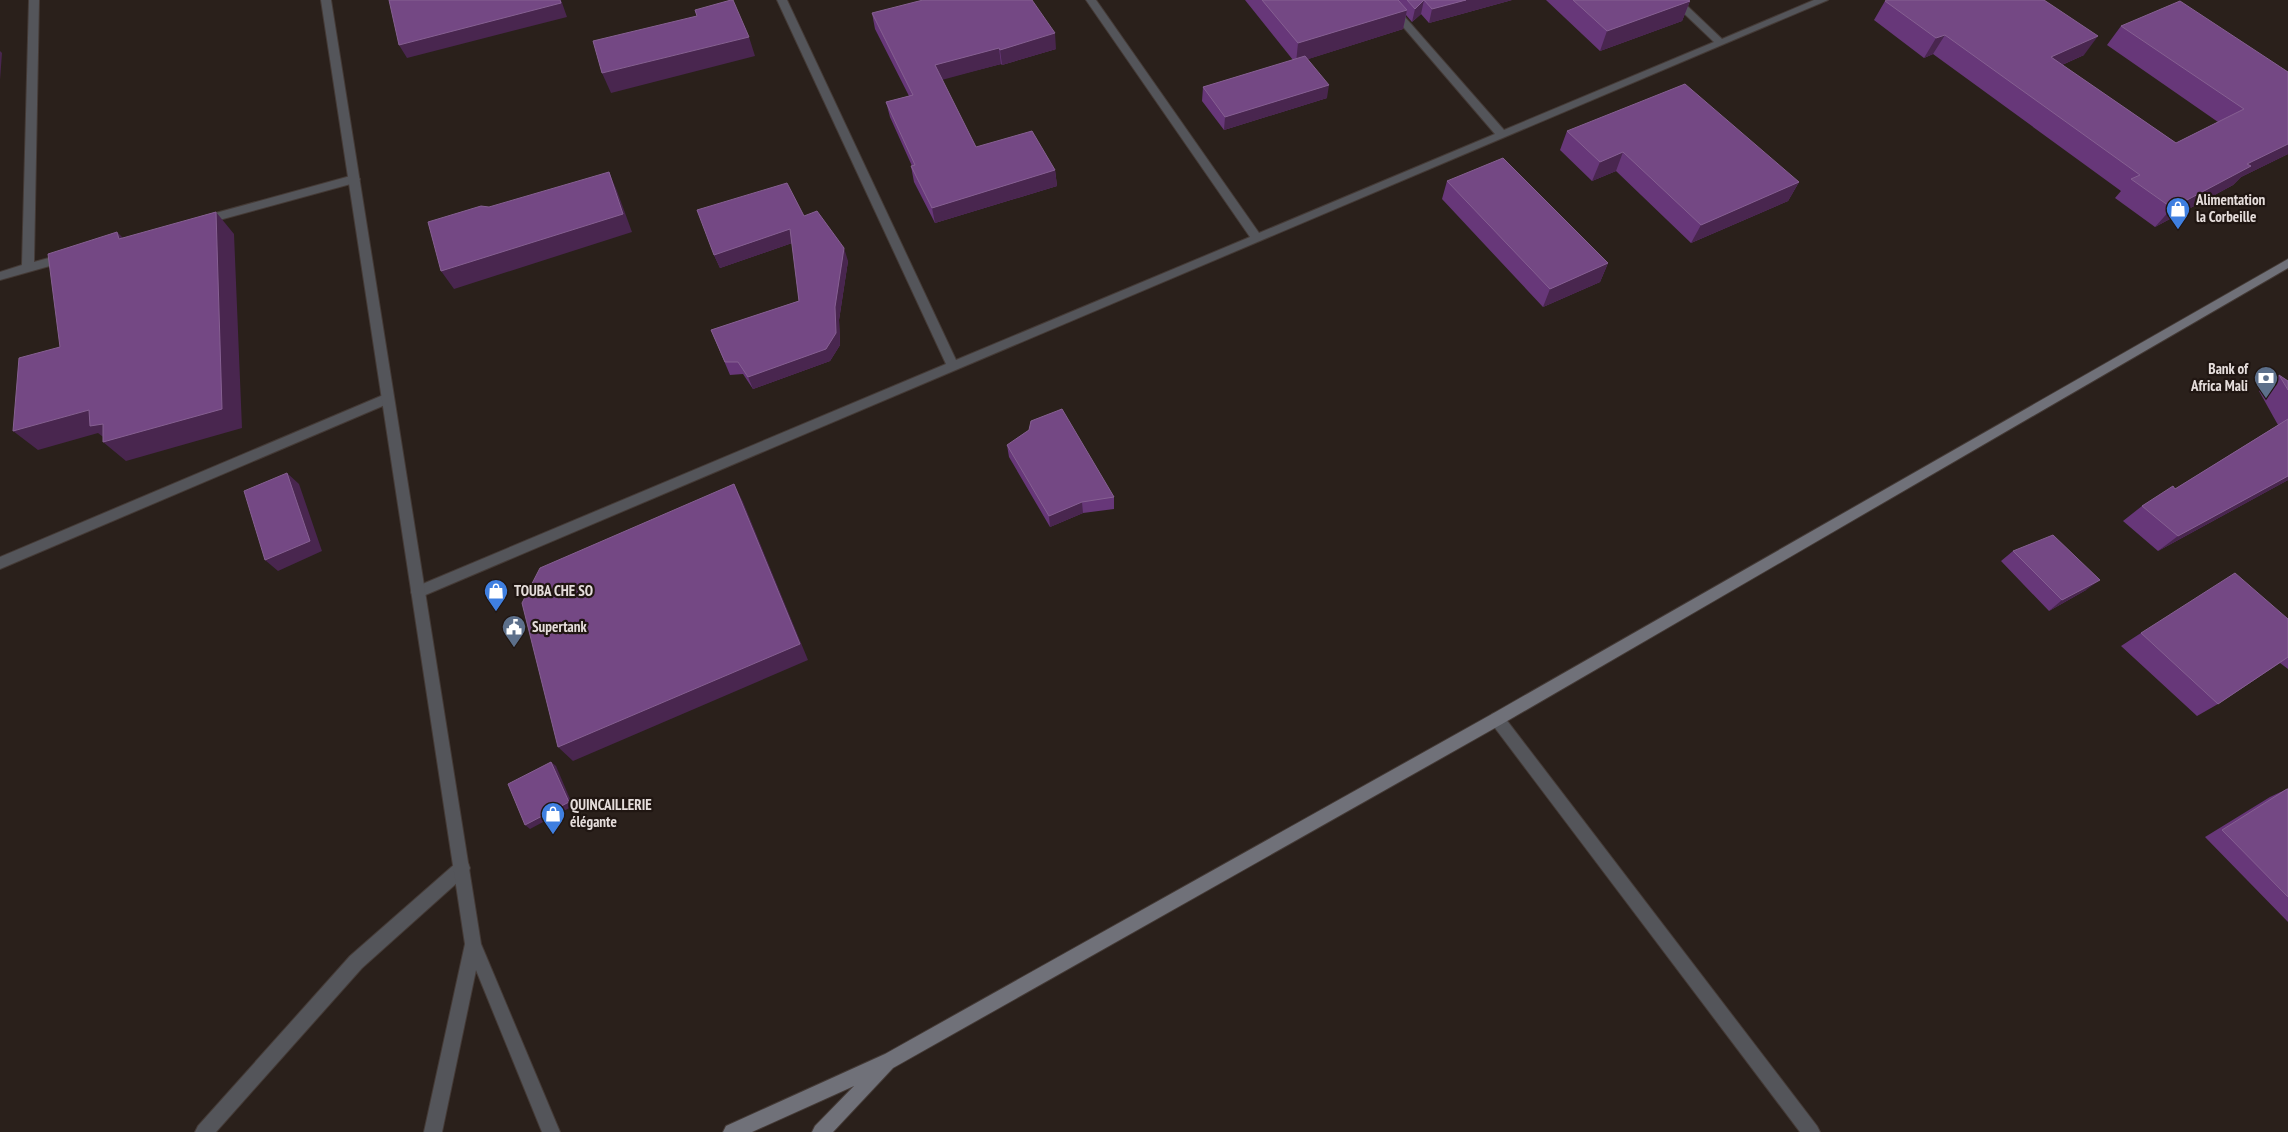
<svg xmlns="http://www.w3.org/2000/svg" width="2288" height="1132" font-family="'PT Sans Narrow',sans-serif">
	<rect width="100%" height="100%" fill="#2a201b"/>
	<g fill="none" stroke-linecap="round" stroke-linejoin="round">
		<g stroke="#443a36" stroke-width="2">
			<path id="service" d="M 462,860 L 468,863 L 470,868 L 468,873 L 362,968 L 216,1132 L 195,1132 L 198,1126 L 350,956 L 456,863 Z"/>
		</g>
		<g stroke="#443a36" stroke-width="2">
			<path id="minor" d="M 29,0 L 39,0 L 34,262 L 67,253 L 73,257 L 71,260 L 0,280 L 0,272 L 22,265 Z
				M 777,0 L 787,0 L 956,360 L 1250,237 L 1086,0 L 1096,0 L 1259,233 L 1495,134 L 1380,0 L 1390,0 L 1504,130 L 1714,42 L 1670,0 L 1681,0 L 1722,39 L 1814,0 L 1828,0 L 423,596 L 418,598 L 413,596 L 411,592 L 413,588 L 946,364 Z
				M 354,175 L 360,179 L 358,182 L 201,225 L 195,221 L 201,217 Z
				M 388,393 L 392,394 L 394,398 L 392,402 L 0,569 L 0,557 Z"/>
		</g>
		<g stroke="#443a36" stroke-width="2">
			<path id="tertiary" d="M 321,0 L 331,0 L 481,944 L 560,1132 L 542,1132 L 476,970 L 442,1132 L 424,1132 L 465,944 Z
				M 1497,712 L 1502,714 L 1817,1126 L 1820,1132 L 1800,1132 L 1492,724 L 1490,719 L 1492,714 Z"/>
		</g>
		<g stroke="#443a36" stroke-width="2">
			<path id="secondary" d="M 2288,259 L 2288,268 L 1502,724 L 893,1068 L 833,1132 L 812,1132 L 815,1126 L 854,1086 L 752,1132 L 723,1132 L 726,1126 L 885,1054 L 1492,714 Z"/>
		</g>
		<use href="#service" fill="#54555a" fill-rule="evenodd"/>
		<use href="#minor" fill="#54555a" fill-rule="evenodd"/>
		<use href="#tertiary" fill="#54555a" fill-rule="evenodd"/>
		<use href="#secondary" fill="#707179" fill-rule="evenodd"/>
	</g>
	<path fill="#673779" d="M 1245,0 L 1512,0 L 1429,23 L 1421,14 L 1412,22 L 1406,15 L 1403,29 L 1308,59 L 1327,98 L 1224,130 L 1202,101 L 1203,87 L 1293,60 Z
		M 1546,0 L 1688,0 L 1690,1 L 1682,21 L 1600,51 Z
		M 1885,1 L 2084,55 L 2062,65 L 2176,143 L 2218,122 L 2107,45 L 2121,26 L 2288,72 L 2288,154 L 2241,177 L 2233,185 L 2155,227 L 2115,198 L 2121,191 L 1933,54 L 1924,58 L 1874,20 Z
		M 872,13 L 1056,49 L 1002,65 L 1001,64 L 942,79 L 976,147 L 1055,170 L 1057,186 L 935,223 L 914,182 L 911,166 L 912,166 L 890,117 L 886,102 L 909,96 L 875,29 Z
		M 1567,131 L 1799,182 L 1788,201 L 1691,243 L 1616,171 L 1592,181 L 1560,150 Z
		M 1447,181 L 1608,263 L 1600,282 L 1543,307 L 1442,199 Z
		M 804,216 L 848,261 L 839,320 L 840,345 L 830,361 L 753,389 L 743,374 L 730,375 L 711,330 L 799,301 L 792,243 L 720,268 L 714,255 Z
		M 2279,375 L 2288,381 L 2288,480 L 2158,551 L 2123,521 L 2142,506 L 2175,489 L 2278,425 L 2259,391 Z
		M 1007,445 L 1114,497 L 1114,509 L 1083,513 L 1050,527 L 1009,457 Z
		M 2013,551 L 2086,590 L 2049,611 L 2001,561 Z
		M 2288,619 L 2288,669 L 2280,663 L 2218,704 L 2197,716 L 2121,646 L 2141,633 Z
		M 2287,789 L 2288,789 L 2288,922 L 2205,837 L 2270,797 Z"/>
	<path fill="#49264f" d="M 560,0 L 561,0 L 567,17 L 407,58 L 399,45 Z
		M 1424,0 L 1421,14 L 1412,22 L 1415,9 Z
		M 1466,0 L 1512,0 L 1429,23 L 1432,9 Z
		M 1690,1 L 1682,21 L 1600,51 L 1607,31 Z
		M 1407,10 L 1403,29 L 1296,63 L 1298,43 Z
		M 1055,33 L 1056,49 L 1002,65 L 1000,50 Z
		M 1945,35 L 1933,54 L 1924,58 L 1936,38 Z
		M 2098,36 L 2084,55 L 2037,76 L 2051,57 Z
		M 749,37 L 755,56 L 611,93 L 602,73 Z
		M 999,48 L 1001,64 L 938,81 L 935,65 Z
		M 0,51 L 2,53 L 0,80 Z
		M 1329,85 L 1327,98 L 1224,130 L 1225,117 Z
		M 2288,144 L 2288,154 L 2241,177 L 2233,185 L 2155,227 L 2172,208 L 2247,164 Z
		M 1623,152 L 1616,171 L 1592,181 L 1600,162 Z
		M 1055,170 L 1057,186 L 935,223 L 932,208 Z
		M 609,172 L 617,191 L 632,232 L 454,289 L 441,271 Z
		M 1799,182 L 1788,201 L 1691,243 L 1701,225 Z
		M 216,212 L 234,234 L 242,428 L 126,461 L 103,442 L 107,440 L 98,433 L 38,450 L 13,431 L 89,410 Z
		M 790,229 L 795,242 L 720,268 L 714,255 Z
		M 117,232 L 138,253 L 119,239 Z
		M 844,248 L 848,261 L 839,320 L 840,345 L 830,361 L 753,389 L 748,377 L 835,307 Z
		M 1608,263 L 1600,282 L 1543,307 L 1550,289 Z
		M 287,473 L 299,484 L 322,551 L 278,571 L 265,560 Z
		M 2288,476 L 2288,480 L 2158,551 L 2178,536 Z
		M 734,484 L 743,502 L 808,660 L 573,761 L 558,747 Z
		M 1082,502 L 1083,513 L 1050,527 L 1049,516 Z
		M 2100,580 L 2086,590 L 2049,611 L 2062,600 Z
		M 551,762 L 556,766 L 573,806 L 530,829 L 525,825 Z"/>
	<path fill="#744884" stroke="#866092" d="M 389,0 L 560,0 L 561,3 L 399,45 Z
		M 731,0 L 733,0 L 749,37 L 602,73 L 593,41 L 697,16 L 695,10 Z
		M 923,0 L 1032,0 L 1055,33 L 1000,50 L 999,48 L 935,65 L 976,147 L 1032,131 L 1055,170 L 932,208 L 911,166 L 915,165 L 886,102 L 913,95 L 872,13 Z
		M 1262,0 L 1398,0 L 1407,10 L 1298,43 Z
		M 1407,0 L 1424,0 L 1415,9 Z
		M 1424,0 L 1466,0 L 1432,9 Z
		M 1573,0 L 1688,0 L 1690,1 L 1607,31 Z
		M 1887,0 L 2044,0 L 2098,36 L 2051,57 L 2176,143 L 2244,109 L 2121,26 L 2180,1 L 2288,72 L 2288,144 L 2247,164 L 2251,166 L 2172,208 L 2131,179 L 2140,175 L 1945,35 L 1936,38 L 1885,1 Z
		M 1305,56 L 1329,85 L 1225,117 L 1203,87 Z
		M 1685,84 L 1799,182 L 1701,225 L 1623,152 L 1600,162 L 1567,131 Z
		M 1503,158 L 1608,263 L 1550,289 L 1447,181 Z
		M 609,172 L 623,214 L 441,271 L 428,222 L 481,206 L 489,207 Z
		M 787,183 L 804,216 L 817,211 L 844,248 L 835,307 L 836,333 L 826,349 L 748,377 L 738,362 L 725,362 L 711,330 L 799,301 L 790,229 L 714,255 L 697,210 Z
		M 216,212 L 222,409 L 103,442 L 103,424 L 90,426 L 89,410 L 13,431 L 19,358 L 60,347 L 48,254 L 117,232 L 119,239 Z
		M 2279,375 L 2288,381 L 2288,390 Z
		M 1062,409 L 1114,497 L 1082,502 L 1049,516 L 1007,445 L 1029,430 L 1031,421 Z
		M 2288,419 L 2288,476 L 2178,536 L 2142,506 L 2173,486 L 2175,489 Z
		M 287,473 L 310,541 L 265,560 L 244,491 Z
		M 734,484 L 800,644 L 558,747 L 522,603 L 540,568 Z
		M 2053,535 L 2100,580 L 2062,600 L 2013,551 Z
		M 2235,573 L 2288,619 L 2288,657 L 2218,704 L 2141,633 Z
		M 551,762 L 569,802 L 525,825 L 508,784 Z
		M 2287,789 L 2288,789 L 2288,897 L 2222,830 Z"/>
	<defs>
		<g id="shop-pin" transform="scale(1.25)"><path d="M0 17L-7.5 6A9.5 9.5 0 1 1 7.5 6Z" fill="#3f7fe0" stroke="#201612"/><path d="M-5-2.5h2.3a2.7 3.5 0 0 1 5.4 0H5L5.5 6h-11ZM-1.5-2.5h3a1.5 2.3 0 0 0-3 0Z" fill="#fff"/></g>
		<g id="bank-pin" transform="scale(1.25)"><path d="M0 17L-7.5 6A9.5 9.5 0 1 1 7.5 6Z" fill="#5c6f8a" stroke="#201612"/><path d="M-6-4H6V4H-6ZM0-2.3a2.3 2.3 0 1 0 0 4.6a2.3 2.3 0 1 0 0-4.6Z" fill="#fff"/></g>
		<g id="civic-pin" transform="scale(1.25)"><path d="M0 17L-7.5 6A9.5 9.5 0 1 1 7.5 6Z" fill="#5c6f8a" stroke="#201612"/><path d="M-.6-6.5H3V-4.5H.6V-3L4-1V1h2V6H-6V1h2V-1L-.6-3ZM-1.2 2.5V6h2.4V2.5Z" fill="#fff"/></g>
	</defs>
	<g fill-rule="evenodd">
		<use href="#shop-pin" x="2178" y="209"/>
		<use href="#bank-pin" x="2266" y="378"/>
		<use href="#shop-pin" x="496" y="591"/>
		<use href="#civic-pin" x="514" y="627"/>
		<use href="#shop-pin" x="553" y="814"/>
	</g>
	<g text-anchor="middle" stroke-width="4.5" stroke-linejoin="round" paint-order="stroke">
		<g font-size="15" font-weight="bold" fill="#e5dddb" stroke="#201612" text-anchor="start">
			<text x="2196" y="205">Alimentation<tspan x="2196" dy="17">la Corbeille</tspan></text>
			<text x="2248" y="374" text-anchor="end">Bank of<tspan x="2248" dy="17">Africa Mali</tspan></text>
			<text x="514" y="596">TOUBA CHE SO</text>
			<text x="532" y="632">Supertank</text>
			<text x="570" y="810">QUINCAILLERIE<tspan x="570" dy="17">élégante</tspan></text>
		</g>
	</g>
</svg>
